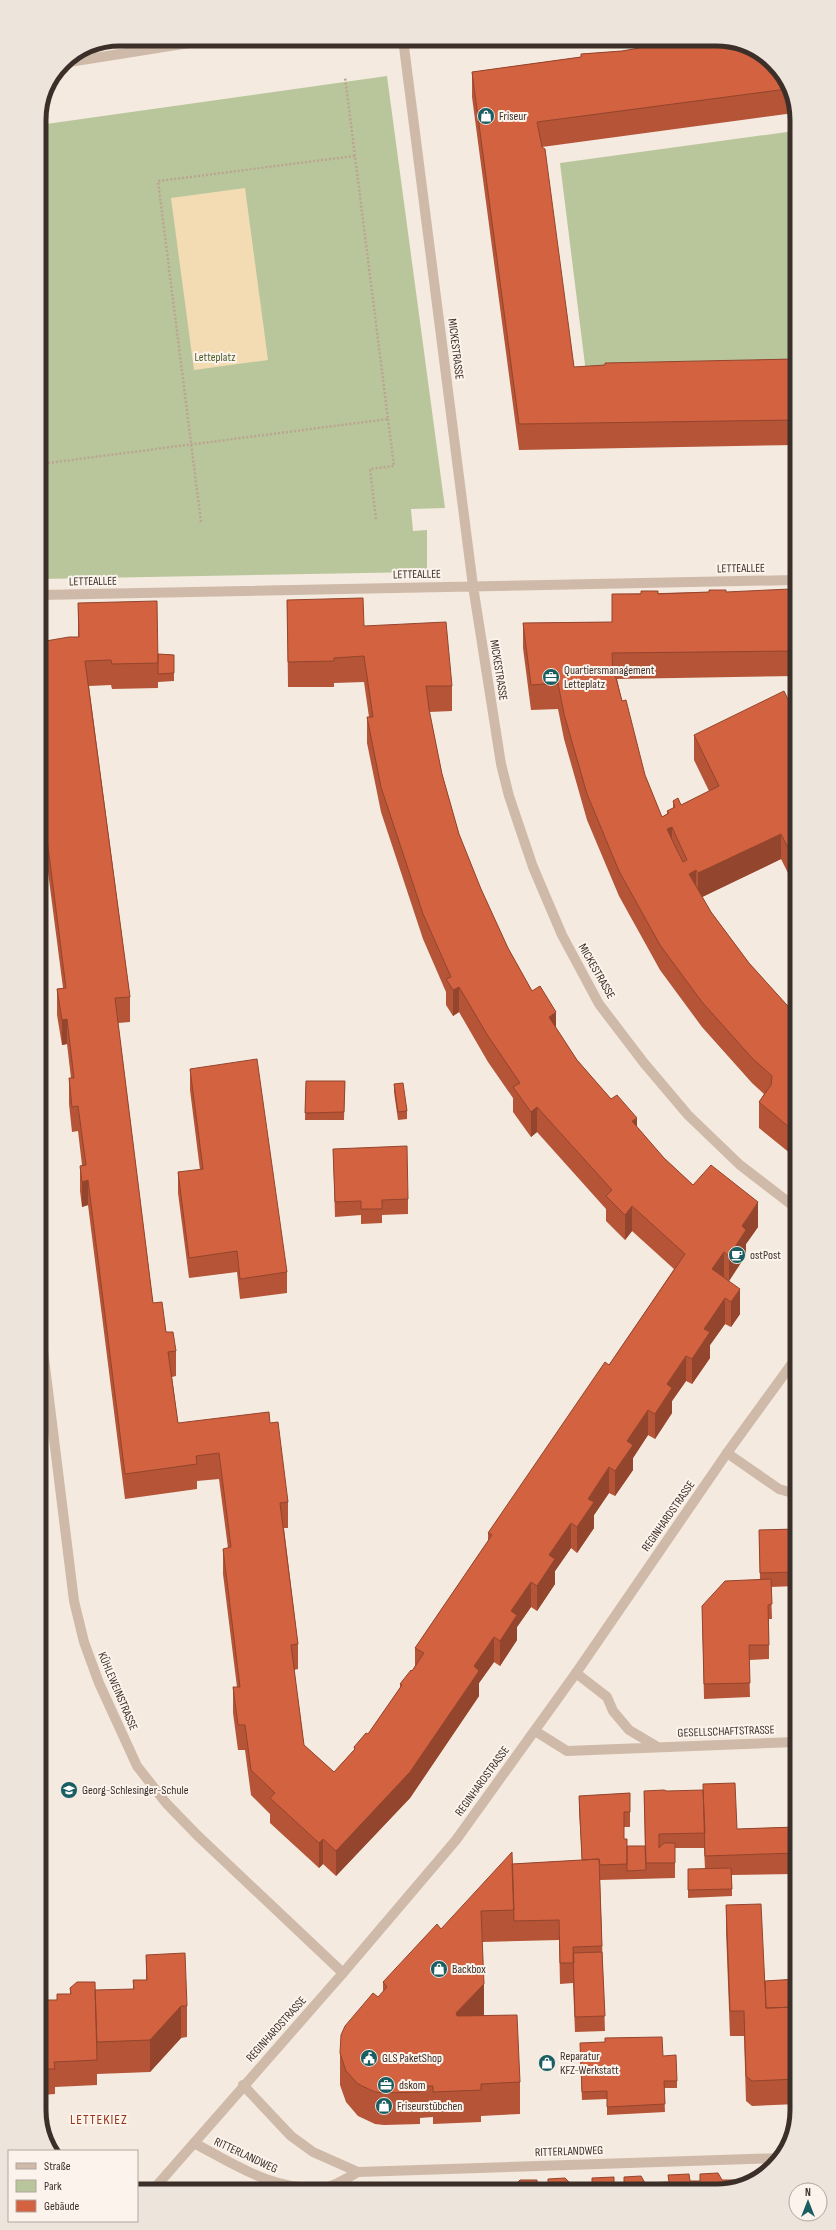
<svg xmlns="http://www.w3.org/2000/svg" width="836" height="2230" font-family="'Sofia Sans Condensed',sans-serif">
	<rect width="100%" height="100%" fill="#f5eadf"/>
	<path fill="#b9c69c" d="M 387,76 L 445,508 L 411,509 L 413,531 L 427,530 L 427,570 L 421,572 L 40,579 L 39,125 Z
		M 794,131 L 795,369 L 586,373 L 560,163 Z"/>
	<path fill="#f3dcb3" d="M 245,188 L 268,360 L 194,370 L 171,198 Z"/>
	<g fill="none" stroke-linecap="round" stroke-linejoin="round">
		<path stroke="#bba492" stroke-width="2.5" stroke-dasharray="2 2" stroke-linecap="butt" d="M 40,464 L 388,419 L 345,77
			M 376,519 L 370,469 L 394,466 L 388,419
			M 201,522 L 158,181 L 355,156"/>
		<path stroke="#cfbaa9" stroke-width="10" d="M 403,39 L 473,586 L 501,764 L 509,796 L 533,867 L 562,935 L 599,1004 L 644,1063 L 688,1115 L 740,1165 L 796,1208
			M 40,595 L 795,580
			M 41,1334 L 74,1601 L 84,1642 L 99,1683 L 137,1766 L 166,1803 L 197,1835 L 343,1973
			M 727,1453 L 779,1489 L 796,1494
			M 576,1673 L 607,1697 L 613,1711 L 629,1730 L 656,1746
			M 535,1731 L 567,1751 L 796,1742
			M 243,2085 L 291,2136 L 313,2152 L 358,2172
			M 194,2143 C 237,2166 276,2193 327,2187 C 337,2185 349,2177 358,2172 L 781,2158"/>
		<path stroke="#cfbaa9" stroke-width="10" d="M 63,63 L 214,39
			M 152,2191 L 343,1973 L 456,1840 L 576,1673 L 727,1453 L 796,1358"/>
	</g>
	<path fill="#b55437" d="M 645,44 L 664,44 L 765,56 L 794,99 L 794,113 L 542,147 L 574,367 L 795,359 L 795,445 L 519,450 L 472,97 L 472,72 L 581,57 L 581,54 L 622,51 L 645,47 Z
		M 709,590 L 726,592 L 795,591 L 795,676 L 617,679 L 622,701 L 645,775 L 662,817 L 667,814 L 667,811 L 673,808 L 673,801 L 681,805 L 709,791 L 694,760 L 694,735 L 795,714 L 795,887 L 781,859 L 702,897 L 711,912 L 749,963 L 795,1014 L 796,1158 L 759,1128 L 759,1102 L 764,1094 L 752,1083 L 702,1027 L 660,970 L 619,896 L 587,820 L 564,739 L 558,709 L 531,710 L 523,648 L 523,623 L 612,622 L 612,594 L 709,592 Z
		M 287,600 L 364,626 L 452,686 L 452,711 L 429,712 L 442,774 L 459,834 L 481,889 L 508,948 L 532,991 L 577,1060 L 611,1099 L 664,1158 L 693,1185 L 758,1227 L 746,1244 L 746,1255 L 729,1281 L 740,1314 L 731,1327 L 725,1324 L 710,1345 L 710,1358 L 692,1384 L 686,1381 L 672,1401 L 672,1413 L 655,1439 L 648,1435 L 633,1458 L 633,1470 L 615,1496 L 609,1493 L 594,1515 L 594,1528 L 577,1553 L 571,1548 L 555,1571 L 555,1584 L 537,1611 L 531,1607 L 517,1627 L 517,1640 L 500,1666 L 494,1662 L 479,1683 L 479,1696 L 410,1798 L 336,1876 L 323,1864 L 319,1868 L 270,1823 L 270,1814 L 251,1795 L 245,1750 L 238,1750 L 233,1713 L 233,1687 L 237,1687 L 223,1574 L 223,1549 L 228,1548 L 219,1479 L 197,1481 L 197,1489 L 125,1499 L 88,1205 L 82,1207 L 80,1191 L 80,1166 L 82,1165 L 78,1131 L 72,1132 L 69,1104 L 69,1078 L 71,1078 L 67,1044 L 62,1045 L 57,1015 L 57,989 L 63,988 L 40,810 L 40,642 L 78,637 L 78,603 L 158,654 L 174,655 L 174,681 L 158,682 L 158,688 L 112,689 L 111,685 L 89,686 L 130,997 L 130,1022 L 118,1023 L 153,1303 L 166,1332 L 176,1351 L 176,1376 L 172,1377 L 178,1423 L 270,1423 L 288,1502 L 288,1528 L 284,1528 L 298,1644 L 298,1669 L 294,1670 L 304,1745 L 334,1772 L 354,1750 L 354,1747 L 368,1734 L 400,1688 L 400,1684 L 412,1671 L 415,1666 L 415,1648 L 488,1541 L 488,1533 L 609,1365 L 674,1269 L 632,1231 L 625,1240 L 606,1221 L 606,1209 L 537,1132 L 531,1137 L 513,1112 L 513,1098 L 488,1062 L 459,1012 L 453,1016 L 446,1005 L 446,992 L 423,939 L 381,812 L 367,743 L 367,717 L 369,717 L 364,682 L 334,683 L 334,687 L 288,687 Z
		M 190,1069 L 287,1272 L 287,1293 L 240,1299 L 237,1272 L 189,1278 L 178,1193 L 178,1172 L 200,1170 L 190,1090 Z
		M 306,1081 L 345,1081 L 344,1120 L 305,1120 Z
		M 394,1084 L 407,1111 L 407,1119 L 398,1120 L 394,1092 Z
		M 333,1149 L 408,1199 L 408,1214 L 382,1215 L 382,1223 L 361,1224 L 361,1215 L 335,1217 Z
		M 796,1529 L 796,1586 L 771,1587 L 772,1619 L 769,1619 L 769,1659 L 749,1660 L 750,1697 L 704,1699 L 702,1606 L 760,1580 L 759,1530 Z
		M 796,1589 L 796,1618 L 794,1618 L 793,1590 Z
		M 796,1641 L 796,1696 L 793,1696 L 792,1649 Z
		M 791,1786 L 797,1786 L 797,1829 L 796,1829 L 797,1833 L 797,1942 L 796,1942 L 794,1874 L 732,1875 L 732,1896 L 688,1898 L 688,1877 L 705,1869 L 704,1848 L 675,1848 L 675,1878 L 600,1880 L 605,2031 L 575,2032 L 573,1983 L 560,1984 L 559,1940 L 482,1942 L 484,2015 L 483,2016 L 520,2082 L 520,2114 L 481,2116 L 481,2122 L 433,2124 L 433,2117 L 420,2118 L 420,2124 L 384,2125 L 375,2124 L 358,2116 L 346,2102 L 340,2085 L 340,2053 L 378,1997 L 383,1992 L 383,1982 L 512,1864 L 582,1860 L 579,1810 L 579,1796 L 630,1793 L 630,1827 L 624,1827 L 624,1839 L 627,1846 L 645,1854 L 644,1791 L 667,1791 L 737,1829 L 792,1827 Z
		M 726,1905 L 765,1981 L 797,1979 L 797,2104 L 752,2106 L 746,2101 L 744,2036 L 730,2036 L 726,1931 Z
		M 146,1955 L 187,2006 L 187,2037 L 181,2038 L 150,2072 L 97,2074 L 97,2085 L 55,2087 L 55,2094 L 42,2095 L 42,1995 L 45,2000 L 57,2000 L 70,1994 L 70,1988 L 95,1994 L 133,1989 L 133,1980 L 146,1980 Z
		M 605,2042 L 663,2056 L 677,2081 L 677,2088 L 664,2088 L 665,2112 L 607,2115 L 607,2099 L 582,2100 L 580,2050 Z"/>
	<path fill="#93452d" d="M 672,827 L 672,853 L 667,829 Z
		M 781,834 L 781,859 L 698,899 L 698,873 Z
		M 696,870 L 696,895 L 689,874 Z
		M 459,987 L 459,1012 L 453,1016 L 453,990 Z
		M 556,1012 L 556,1038 L 549,1017 Z
		M 67,1019 L 67,1044 L 62,1045 L 62,1020 Z
		M 537,1107 L 537,1132 L 531,1137 L 531,1112 Z
		M 637,1118 L 637,1143 L 632,1121 Z
		M 88,1180 L 88,1205 L 82,1207 L 82,1182 Z
		M 758,1202 L 758,1227 L 746,1244 L 746,1255 L 729,1281 L 729,1256 L 742,1226 Z
		M 632,1206 L 632,1231 L 625,1240 L 625,1215 Z
		M 724,1252 L 724,1277 L 712,1269 Z
		M 740,1289 L 740,1314 L 731,1327 L 731,1302 Z
		M 725,1298 L 725,1324 L 710,1345 L 710,1358 L 692,1384 L 692,1359 L 704,1329 Z
		M 686,1356 L 686,1381 L 672,1401 L 672,1413 L 655,1439 L 655,1414 L 667,1384 Z
		M 648,1410 L 648,1435 L 633,1458 L 633,1470 L 615,1496 L 615,1471 L 627,1441 Z
		M 609,1467 L 609,1493 L 594,1515 L 594,1528 L 577,1553 L 577,1527 L 588,1499 Z
		M 571,1523 L 571,1548 L 555,1571 L 555,1584 L 537,1611 L 537,1586 L 549,1555 Z
		M 531,1582 L 531,1607 L 517,1627 L 517,1640 L 500,1666 L 500,1641 L 511,1611 Z
		M 494,1637 L 494,1662 L 479,1683 L 479,1696 L 410,1798 L 336,1876 L 336,1851 L 474,1666 Z
		M 323,1839 L 323,1864 L 319,1868 L 319,1843 Z
		M 484,1984 L 484,2015 L 456,2045 L 456,2013 Z
		M 181,2006 L 181,2038 L 150,2072 L 150,2040 Z"/>
	<path fill="#d26240" stroke="#93452d" fill-rule="evenodd" d="M 703,39 L 721,39 L 765,56 L 787,89 L 537,122 L 542,147 L 545,149 L 574,367 L 605,365 L 605,363 L 795,359 L 795,420 L 519,424 L 472,72 L 581,57 L 581,54 L 622,51 L 645,47 L 645,44 L 664,42 L 664,44 Z
		M 790,589 L 790,591 L 795,591 L 795,651 L 612,653 L 613,673 L 616,678 L 622,701 L 626,700 L 645,775 L 662,817 L 669,813 L 667,811 L 675,807 L 673,801 L 678,798 L 681,805 L 719,786 L 694,735 L 784,691 L 795,714 L 795,862 L 781,834 L 698,873 L 696,870 L 689,874 L 711,912 L 749,963 L 795,1014 L 796,1133 L 759,1102 L 771,1085 L 772,1076 L 752,1058 L 702,1002 L 660,945 L 619,871 L 587,794 L 564,714 L 558,683 L 531,685 L 523,623 L 612,622 L 612,594 L 641,594 L 641,591 L 658,591 L 658,594 L 709,592 L 709,590 L 726,590 L 726,592 ZM 672,827 L 687,860 L 683,862 L 675,846 L 667,829 Z
		M 363,598 L 364,626 L 446,622 L 452,686 L 426,686 L 429,709 L 442,774 L 459,834 L 481,889 L 508,948 L 532,991 L 540,986 L 556,1012 L 549,1017 L 577,1060 L 611,1099 L 617,1095 L 637,1118 L 632,1121 L 664,1158 L 693,1185 L 711,1165 L 758,1202 L 742,1226 L 746,1230 L 729,1256 L 724,1252 L 712,1269 L 740,1289 L 731,1302 L 725,1298 L 704,1329 L 710,1332 L 692,1359 L 686,1356 L 667,1384 L 672,1388 L 655,1414 L 648,1410 L 627,1441 L 633,1445 L 615,1471 L 609,1467 L 588,1499 L 594,1502 L 577,1527 L 571,1523 L 549,1555 L 555,1559 L 537,1586 L 531,1582 L 511,1611 L 517,1615 L 500,1641 L 494,1637 L 474,1666 L 479,1671 L 410,1772 L 336,1851 L 323,1839 L 319,1843 L 270,1798 L 275,1793 L 251,1770 L 245,1725 L 238,1725 L 233,1687 L 240,1687 L 223,1549 L 231,1547 L 219,1453 L 196,1456 L 197,1464 L 125,1474 L 88,1180 L 82,1182 L 80,1166 L 86,1165 L 78,1106 L 72,1107 L 69,1078 L 74,1078 L 67,1019 L 62,1020 L 57,989 L 66,988 L 40,784 L 40,642 L 69,637 L 79,637 L 78,603 L 157,601 L 158,663 L 112,664 L 111,660 L 85,661 L 130,997 L 115,998 L 153,1303 L 162,1302 L 166,1332 L 173,1332 L 176,1351 L 168,1352 L 178,1423 L 269,1412 L 270,1423 L 278,1422 L 288,1502 L 280,1503 L 298,1644 L 291,1645 L 304,1745 L 334,1772 L 355,1749 L 354,1747 L 366,1733 L 368,1734 L 402,1685 L 400,1684 L 411,1670 L 412,1671 L 424,1653 L 415,1648 L 492,1535 L 488,1533 L 605,1362 L 609,1365 L 685,1254 L 632,1206 L 625,1215 L 606,1196 L 612,1190 L 537,1107 L 531,1112 L 513,1087 L 520,1083 L 488,1036 L 459,987 L 453,990 L 446,979 L 451,977 L 423,914 L 381,787 L 367,717 L 373,717 L 364,656 L 334,658 L 334,661 L 288,662 L 287,600 Z
		M 158,654 L 174,655 L 174,673 L 158,674 Z
		M 257,1059 L 287,1272 L 240,1279 L 237,1251 L 189,1258 L 178,1172 L 203,1169 L 190,1069 Z
		M 306,1081 L 345,1081 L 344,1112 L 305,1113 Z
		M 403,1083 L 407,1111 L 398,1112 L 394,1084 Z
		M 407,1146 L 408,1199 L 382,1200 L 382,1209 L 361,1209 L 361,1201 L 335,1202 L 333,1149 Z
		M 796,1529 L 796,1572 L 760,1573 L 759,1530 Z
		M 771,1579 L 772,1604 L 768,1605 L 769,1645 L 749,1645 L 750,1683 L 704,1684 L 702,1606 L 725,1581 Z
		M 796,1589 L 796,1610 L 794,1610 L 793,1590 Z
		M 792,1641 L 796,1641 L 796,1688 L 793,1688 Z
		M 735,1783 L 737,1829 L 796,1827 L 797,1833 L 797,1853 L 705,1856 L 703,1784 Z
		M 791,1786 L 797,1786 L 797,1814 L 792,1815 Z
		M 664,1790 L 667,1791 L 703,1790 L 705,1833 L 659,1834 L 659,1848 L 664,1843 L 675,1843 L 675,1863 L 646,1863 L 644,1791 Z
		M 630,1793 L 630,1812 L 624,1812 L 624,1839 L 627,1839 L 627,1864 L 600,1865 L 599,1859 L 582,1860 L 579,1796 Z
		M 627,1846 L 645,1846 L 646,1870 L 627,1871 Z
		M 512,1852 L 514,1910 L 481,1911 L 484,1984 L 456,2013 L 457,2016 L 517,2015 L 520,2082 L 481,2084 L 481,2090 L 433,2092 L 433,2086 L 420,2086 L 420,2092 L 384,2093 L 375,2092 L 358,2084 L 346,2071 L 340,2053 L 341,2035 L 345,2026 L 373,1993 L 378,1997 L 387,1987 L 383,1982 L 437,1924 L 441,1929 Z
		M 797,1858 L 797,1928 L 796,1928 L 794,1859 Z
		M 599,1859 L 602,1946 L 573,1947 L 574,1963 L 560,1963 L 559,1920 L 514,1921 L 512,1864 Z
		M 731,1868 L 732,1889 L 688,1890 L 688,1869 Z
		M 761,1904 L 766,2008 L 797,2007 L 797,2079 L 752,2081 L 746,2076 L 744,2011 L 730,2011 L 726,1905 Z
		M 602,1952 L 605,2016 L 575,2017 L 573,1953 Z
		M 185,1953 L 187,2006 L 181,2006 L 150,2040 L 97,2042 L 95,1990 L 134,1989 L 133,1980 L 147,1980 L 146,1955 Z
		M 797,1979 L 797,2007 L 766,2008 L 765,1981 Z
		M 77,1982 L 95,1982 L 97,2060 L 54,2062 L 55,2069 L 42,2069 L 42,1995 L 44,1995 L 45,2000 L 57,2000 L 57,1994 L 71,1994 L 70,1988 Z
		M 662,2037 L 663,2056 L 676,2055 L 677,2081 L 664,2081 L 665,2104 L 607,2107 L 607,2091 L 582,2092 L 580,2043 L 605,2042 L 605,2038 Z
		M 718,2173 L 722,2180 L 734,2180 L 734,2188 L 516,2189 L 516,2184 L 520,2180 L 537,2180 L 537,2186 L 548,2186 L 548,2179 L 565,2178 L 569,2182 L 569,2185 L 592,2184 L 592,2178 L 614,2177 L 614,2184 L 624,2183 L 624,2177 L 641,2176 L 645,2183 L 669,2182 L 668,2175 L 689,2174 L 690,2181 L 700,2181 L 700,2174 Z
		M 741,2185 L 737,2188 L 734,2188 L 734,2186 Z"/>
	<defs>
		<g id="shop-disc" transform="scale(0.9)"><circle r="9.5" fill="#1a5e62" stroke="#fcf4ec"/><path d="M-5-2.5h2.3a2.7 3.5 0 0 1 5.4 0H5L5.5 6h-11ZM-1.5-2.5h3a1.5 2.3 0 0 0-3 0Z" fill="#fff"/></g>
		<g id="office-disc" transform="scale(0.9)"><circle r="9.5" fill="#1a5e62" stroke="#fcf4ec"/><path d="M-6-3h4V-5.5h4V-3h4V5H-6ZM-1-4.5V-3h2v-1.5ZM-6 0V1H6V0Z" fill="#fff"/></g>
		<g id="cafe-disc" transform="scale(0.9)"><circle r="9.5" fill="#1a5e62" stroke="#fcf4ec"/><path d="M-5.5-4.5H6V0H3Q3 3.5 0 3.5H-2.5Q-5.5 3.5-5.5 0ZM3-3.2v2h1.7v-2ZM-6 4.5H4V6H-6Z" fill="#fff"/></g>
		<g id="school-disc" transform="scale(0.9)"><circle r="9.5" fill="#1a5e62" stroke="#fcf4ec"/><path d="M0-5L7-2L0 1L-7-2ZM-4 1L0 2.5L4 1V4Q0 6-4 4Z" fill="#fff"/></g>
		<g id="civic-disc" transform="scale(0.9)"><circle r="9.5" fill="#1a5e62" stroke="#fcf4ec"/><path d="M-.6-6.5H3V-4.5H.6V-3L4-1V1h2V6H-6V1h2V-1L-.6-3ZM-1.2 2.5V6h2.4V2.5Z" fill="#fff"/></g>
	</defs>
	<g fill-rule="evenodd">
		<use href="#shop-disc" x="486" y="116"/>
		<use href="#office-disc" x="551" y="677"/>
		<use href="#cafe-disc" x="737" y="1255"/>
		<use href="#school-disc" x="69" y="1790"/>
		<use href="#shop-disc" x="439" y="1969"/>
		<use href="#civic-disc" x="369" y="2058"/>
		<use href="#shop-disc" x="547" y="2063"/>
		<use href="#office-disc" x="386" y="2085"/>
		<use href="#shop-disc" x="384" y="2106"/>
	</g>
	<g text-anchor="middle" stroke-width="4" stroke-linejoin="round" paint-order="stroke">
		<g font-size="12" fill="#3c2f29" stroke="#fcf4ec" text-anchor="start">
			<text x="499" y="120">Friseur</text>
			<text x="564" y="674">Quartiersmanagement<tspan x="564" dy="14">Letteplatz</tspan></text>
			<text x="750" y="1259">ostPost</text>
			<text x="82" y="1794">Georg-Schlesinger-Schule</text>
			<text x="452" y="1973">Backbox</text>
			<text x="560" y="2060">Reparatur<tspan x="560" dy="14">KFZ-Werkstatt</tspan></text>
			<text x="382" y="2062">GLS PaketShop</text>
			<text x="399" y="2089">dskom</text>
			<text x="397" y="2110">Friseurstübchen</text>
		</g>
		<g font-size="12" fill="#3c2f29" stroke="#fcf4ec">
			<text transform="translate(456 349) rotate(83)" y="4">MICKESTRASSE</text>
			<text transform="translate(741 568) rotate(-1)" y="4">LETTEALLEE</text>
			<text transform="translate(417 574) rotate(-1)" y="4">LETTEALLEE</text>
			<text transform="translate(93 581) rotate(-1)" y="4">LETTEALLEE</text>
			<text transform="translate(499 670) rotate(81)" y="4">MICKESTRASSE</text>
			<text transform="translate(597 971) rotate(60)" y="4">MICKESTRASSE</text>
			<text transform="translate(668 1516) rotate(-55)" y="4">REGINHARDSTRASSE</text>
			<text transform="translate(118 1691) rotate(67)" y="4">KÜHLEWEINSTRASSE</text>
			<text transform="translate(726 1731) rotate(-2)" y="4">GESELLSCHAFTSTRASSE</text>
			<text transform="translate(482 1781) rotate(-54)" y="4">REGINHARDSTRASSE</text>
			<text transform="translate(276 2029) rotate(-48)" y="4">REGINHARDSTRASSE</text>
			<text transform="translate(569 2151) rotate(-2)" y="4">RITTERLANDWEG</text>
			<text transform="translate(246 2155) rotate(25)" y="4">RITTERLANDWEG</text>
		</g>
		<g font-size="12" fill="#4b5d2a" stroke="#fcf4ec">
			<text x="215" y="361">Letteplatz</text>
		</g>
		<g font-size="14" letter-spacing="1" fill="#933519" stroke="#fcf4ec">
			<text x="99" y="2124">LETTEKIEZ</text>
		</g>
	</g>
	<path d="M0 0H836V2230H0ZM120 46H716A74 74 0 0 1 790 120V2110A74 74 0 0 1 716 2184H120A74 74 0 0 1 46 2110V120A74 74 0 0 1 120 46Z" fill="#ede4dc" fill-rule="evenodd"/>
	<path fill="none" stroke="#3c2f29" stroke-width="5" d="M120 46H716A74 74 0 0 1 790 120V2110A74 74 0 0 1 716 2184H120A74 74 0 0 1 46 2110V120A74 74 0 0 1 120 46Z"/>
	<rect x="8" y="2150" width="130" height="72" fill="#fcf4ec" stroke="#afa59e"/>
	<rect x="16" y="2163" width="20" height="6" fill="#cfbaa9" stroke="#afa59e"/>
	<text x="44" y="2170" font-size="12" fill="#3c2f29">Straße</text>
	<rect x="16" y="2180" width="20" height="12" fill="#b9c69c" stroke="#afa59e"/>
	<text x="44" y="2190" font-size="12" fill="#3c2f29">Park</text>
	<rect x="16" y="2200" width="20" height="12" fill="#d26240" stroke="#afa59e"/>
	<text x="44" y="2210" font-size="12" fill="#3c2f29">Gebäude</text>
	<g transform="translate(808 2202)"><circle r="19" fill="#fcf4ec" stroke="#afa59e"/>
	<path d="M0-3L7 15L0 10L-7 15Z" fill="#1a5e62"/>
	<text y="-6" font-size="11" font-weight="bold" text-anchor="middle" fill="#3c2f29">N</text>
	</g>
</svg>
